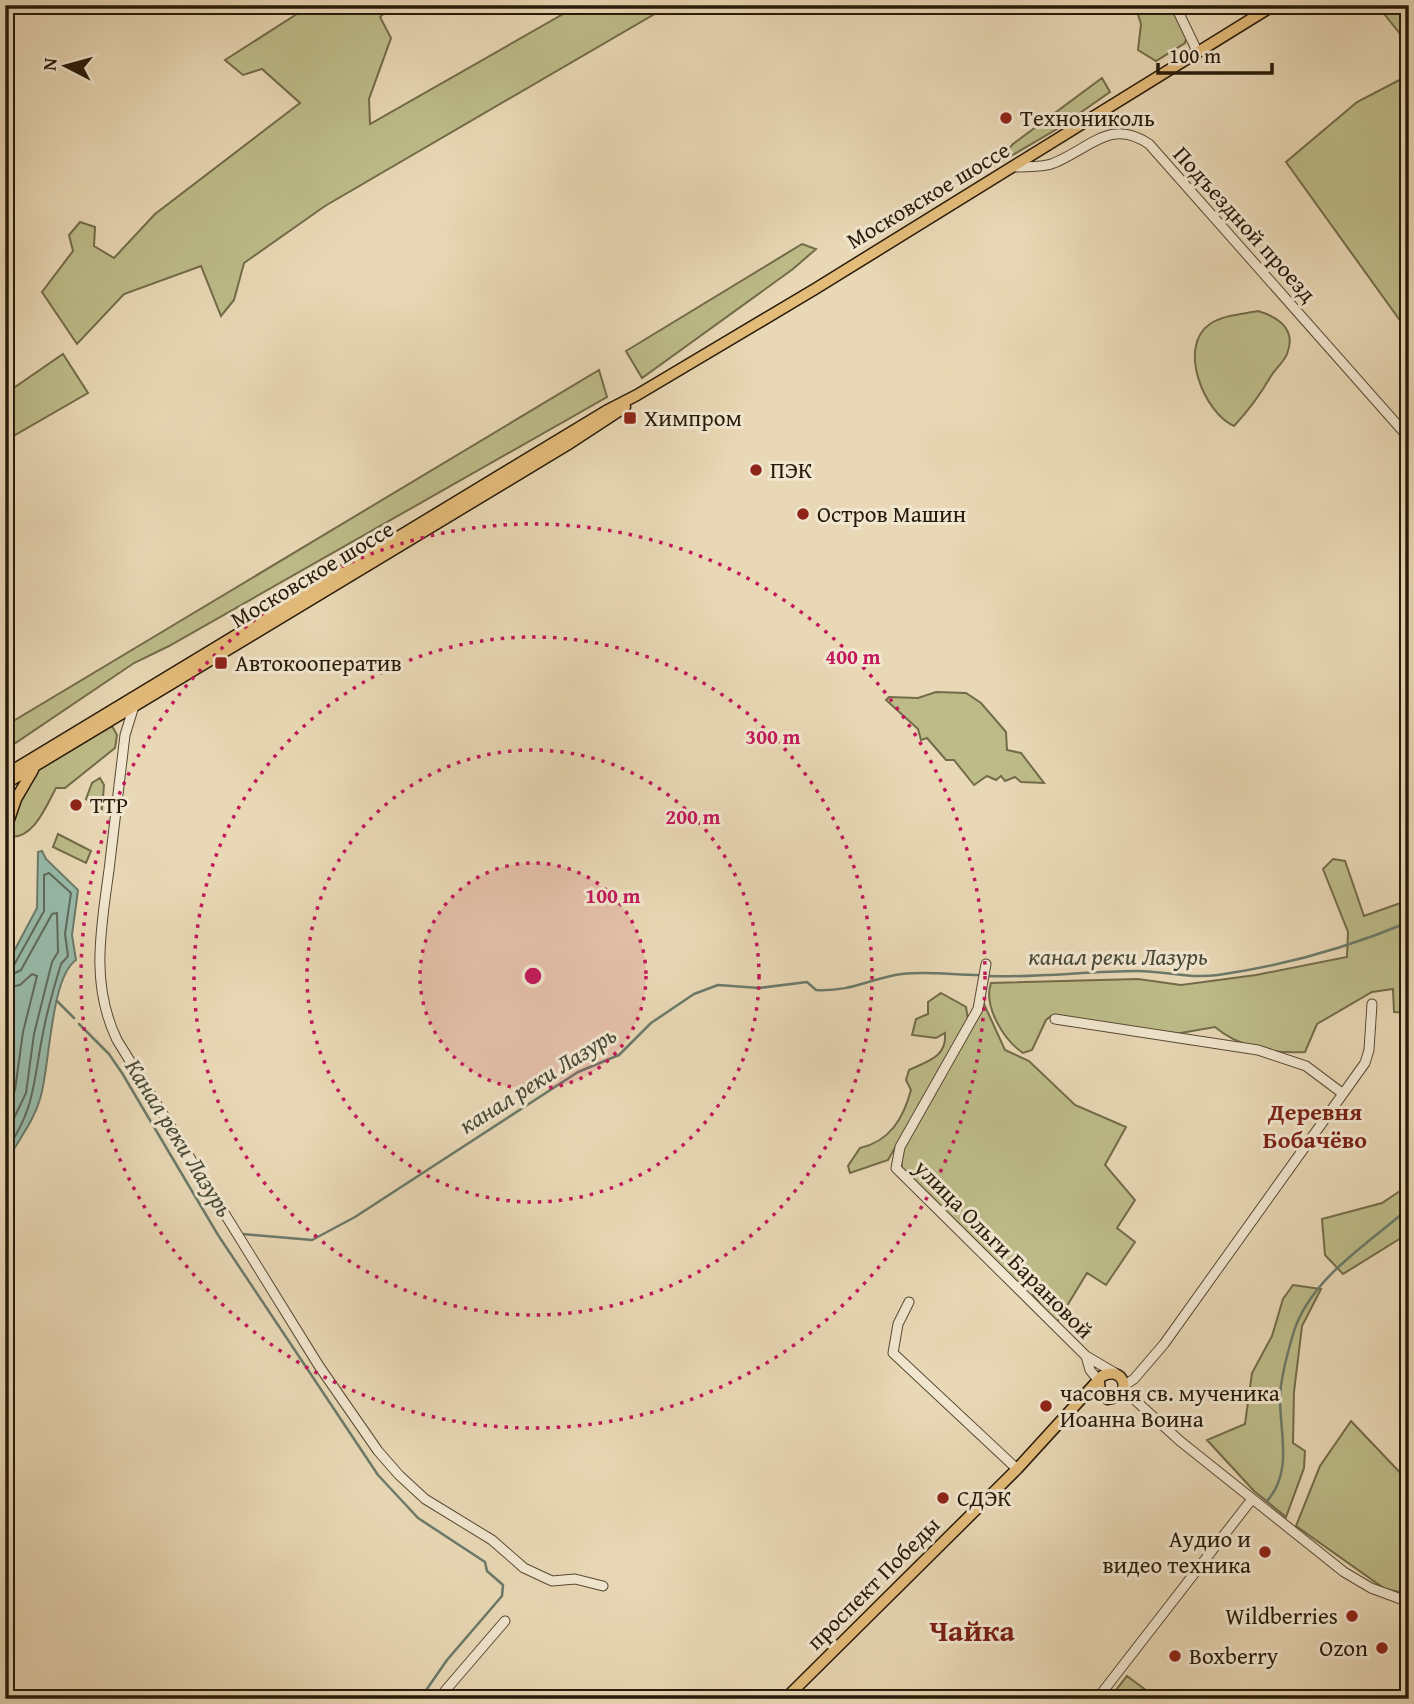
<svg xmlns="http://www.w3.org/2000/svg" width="1414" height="1704" font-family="'Gentium Book Plus',serif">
	<rect width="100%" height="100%" fill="#e9d8b5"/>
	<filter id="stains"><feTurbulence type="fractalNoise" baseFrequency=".00286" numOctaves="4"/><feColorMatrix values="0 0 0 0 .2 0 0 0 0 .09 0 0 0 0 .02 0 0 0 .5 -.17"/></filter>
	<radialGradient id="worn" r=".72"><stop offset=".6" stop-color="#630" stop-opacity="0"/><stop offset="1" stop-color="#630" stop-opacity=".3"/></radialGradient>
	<path fill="#bdbc89" stroke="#726b49" stroke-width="2" d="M 311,5 L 394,5 L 380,17 L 391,38 L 369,99 L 370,124 L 579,5 L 670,5 L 325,206 L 244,263 L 234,300 L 221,316 L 201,266 L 124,294 L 77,344 L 42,292 L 73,251 L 69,235 L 80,222 L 95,227 L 94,246 L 114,258 L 155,214 L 300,103 L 262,69 L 243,75 L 225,60 Z
		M 1135,5 L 1171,5 L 1187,36 L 1185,43 L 1156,61 L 1138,50 L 1141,24 Z
		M 1377,5 L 1409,5 L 1409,45 Z
		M 1409,75 L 1409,333 L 1286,162 L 1357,102 Z
		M 1102,78 L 1110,92 L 1057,129 L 992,167 L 1013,144 Z
		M 802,244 L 816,249 L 793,269 L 642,378 L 626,351 Z
		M 1258,311 C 1278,317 1297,329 1287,354 C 1284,362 1275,369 1271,376 C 1260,395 1249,410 1234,426 C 1204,413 1177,346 1210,324 C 1223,315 1243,314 1258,311 Z
		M 63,354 L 88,393 L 15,435 L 5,437 L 5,394 Z
		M 599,370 L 607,397 L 169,646 L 134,663 L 5,750 L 5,726 Z
		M 936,692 L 966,693 L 981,703 L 1006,732 L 1007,750 L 1021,753 L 1044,783 L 1021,782 L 1015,777 L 1005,781 L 1001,776 L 996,780 L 987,776 L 974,785 L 954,760 L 946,760 L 927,738 L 921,740 L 918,729 L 886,700 L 889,697 L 918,698 Z
		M 112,726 L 117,735 L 115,748 L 65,788 L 56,788 C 46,806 34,839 9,837 L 21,801 L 38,770 Z
		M 100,778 L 104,785 L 102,809 L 86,799 L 92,783 Z
		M 58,834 L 91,851 L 86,863 L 53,847 Z
		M 1333,859 L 1345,861 L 1364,916 L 1409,900 L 1408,1013 L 1394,1012 L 1393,989 L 1372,992 L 1317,1024 L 1305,1052 C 1274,1054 1238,1047 1215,1027 L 1175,1034 L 1051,1016 L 1046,1020 L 1032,1050 L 1023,1053 C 1004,1040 983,1007 991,983 L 1138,979 L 1181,985 L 1256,975 L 1347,957 L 1348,932 L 1323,869 Z
		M 941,993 L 966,1007 L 968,1020 L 888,1160 L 850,1173 L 848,1166 L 860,1148 C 890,1141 903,1119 911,1090 L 906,1080 L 909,1070 C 928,1061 947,1057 945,1033 L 936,1038 L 912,1035 L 916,1019 L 928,1014 L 928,1002 Z
		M 984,1004 L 1005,1050 L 1029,1061 L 1075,1105 L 1126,1127 L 1105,1165 L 1135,1200 L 1117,1228 L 1135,1242 L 1106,1285 L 1087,1273 L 1056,1324 L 1033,1295 L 1030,1282 L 1018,1283 L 902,1168 L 900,1153 Z
		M 1409,1185 L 1409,1233 L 1343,1274 L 1325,1255 L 1322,1219 L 1382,1203 Z
		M 1293,1285 L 1321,1289 L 1302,1326 L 1294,1392 L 1293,1443 L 1305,1451 L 1304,1468 L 1286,1517 L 1254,1491 L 1207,1440 L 1245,1424 L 1252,1373 L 1272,1336 L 1283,1299 Z
		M 1351,1421 L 1409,1482 L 1409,1594 L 1385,1589 L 1296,1526 L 1320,1466 Z
		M 1127,1676 L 1158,1699 L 1109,1699 Z"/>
	<path fill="#98baaa" stroke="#6b7a6a" stroke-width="2" d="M 42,851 L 46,859 L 78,890 L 72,935 L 76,960 C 50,978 50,1068 40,1099 C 32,1126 15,1143 5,1166 L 5,968 L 37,908 L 38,852 Z"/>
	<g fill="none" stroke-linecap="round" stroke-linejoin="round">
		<path stroke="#606a5a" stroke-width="2" d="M 5,969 L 14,965 L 44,911 L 44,875 L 49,873 L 71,893 L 65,934 L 68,956 L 61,964 C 54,987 47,1010 43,1033 C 33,1082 36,1108 5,1152
			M 5,978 L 21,970 L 52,914 L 57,913 L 58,952 L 52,962 L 34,1034 L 26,1093 L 5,1137
			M 5,988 L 20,985 L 32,974 L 37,976 L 23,1032 L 15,1090 L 5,1115"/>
		<path stroke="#6b7a6a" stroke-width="2.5" d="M 988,976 C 1038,978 1087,971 1138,971 C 1165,971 1188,979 1218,975 C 1282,966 1349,947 1409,922
			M 57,1001 L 74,1018
			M 79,1024 L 109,1054 L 122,1073 L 218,1235 L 378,1475 L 418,1518 L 485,1562 L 487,1571 L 503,1585 L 502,1596 L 447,1660 L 420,1699
			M 243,1234 L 312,1240 L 355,1217 L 578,1072 L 619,1055 L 651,1023 L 694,994 L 718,985 L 759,988 L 807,982 L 816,990 C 852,992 871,978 902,974 C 927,971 955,975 980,975
			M 1267,1501 C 1293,1472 1280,1434 1280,1399 C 1280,1379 1288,1351 1294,1331 C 1312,1277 1368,1244 1409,1208"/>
		<g stroke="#584a34" stroke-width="11">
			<path id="minor" d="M 1175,5 L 1198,53
				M 1016,167 C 1028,166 1043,168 1054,163 C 1092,147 1111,118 1149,144 L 1409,438
				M 134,706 L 125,735 C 120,780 114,825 109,870 C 101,929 90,984 117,1040 L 319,1366 L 378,1451 L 399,1475 L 425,1499 L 492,1540 L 524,1568 L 552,1581 L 575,1579 L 603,1586
				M 986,964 L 978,1009 L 900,1147 L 896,1168 L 1086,1356 L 1115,1373
				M 1055,1019 L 1258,1050 L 1306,1066 L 1342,1093
				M 909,1302 L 898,1324 L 893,1353 L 1017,1469
				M 1086,1356 L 1090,1370 L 1099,1381
				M 1125,1385 L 1134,1379 L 1164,1344 L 1365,1063 L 1369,1050 L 1372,1004
				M 1124,1390 L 1180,1441 L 1344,1572 L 1371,1588 L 1409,1602
				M 438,1699 L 505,1621
				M 1097,1699 L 1252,1499"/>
		</g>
		<g stroke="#271a09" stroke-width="13">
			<path id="major" d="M 5,775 L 606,411 L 637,395 L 815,289 L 1274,5
				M 5,784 L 567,445 L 625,407
				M 5,831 L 16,799 L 33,770
				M 785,1699 L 1017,1469 L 1102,1376 C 1119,1367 1131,1384 1118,1397 L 1108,1399 L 1100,1392 L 1099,1382"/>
		</g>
		<use href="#minor" stroke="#f1e6cf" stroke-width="9"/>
		<use href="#major" stroke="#e4bc7a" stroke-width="10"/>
	</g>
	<circle cx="533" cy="976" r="113" fill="#c2185b" fill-opacity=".12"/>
	<g fill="none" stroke="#c2185b" stroke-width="3.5" stroke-dasharray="3.5 7">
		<circle cx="533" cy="976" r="113"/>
		<circle cx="533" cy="976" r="226"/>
		<circle cx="533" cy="976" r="339"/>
		<circle cx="533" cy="976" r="452"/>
	</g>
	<g fill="#8f2418" stroke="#f1e6cf" stroke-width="2.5">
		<circle cx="1006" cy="118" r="7"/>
		<rect x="623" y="411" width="14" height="14" rx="3.5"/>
		<circle cx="756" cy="470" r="7"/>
		<circle cx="803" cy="514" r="7"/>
		<rect x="214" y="656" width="14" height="14" rx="3.5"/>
		<circle cx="76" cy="805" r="7"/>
		<circle cx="1046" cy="1406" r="7"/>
		<circle cx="943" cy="1498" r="7"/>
		<circle cx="1265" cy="1552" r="7"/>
		<circle cx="1352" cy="1616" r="7"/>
		<circle cx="1382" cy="1648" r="7"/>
		<circle cx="1175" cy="1656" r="7"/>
	</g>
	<g text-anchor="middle" stroke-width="6" stroke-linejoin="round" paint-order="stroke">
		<g font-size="23" fill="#271a09" stroke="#f1e6cf" text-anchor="start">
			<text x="1020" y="126">Технониколь</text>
			<text x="644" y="426">Химпром</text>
			<text x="770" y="478">ПЭК</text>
			<text x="817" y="522">Остров Машин</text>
			<text x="235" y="671">Автокооператив</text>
			<text x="90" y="813">ТТР</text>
			<text x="1060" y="1401">часовня св. мученика<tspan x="1060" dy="26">Иоанна Воина</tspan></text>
			<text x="957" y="1506">СДЭК</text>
			<text x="1251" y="1547" text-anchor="end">Аудио и<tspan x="1251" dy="26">видео техника</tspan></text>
			<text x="1338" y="1624" text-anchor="end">Wildberries</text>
			<text x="1368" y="1656" text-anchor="end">Ozon</text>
			<text x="1189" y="1664">Boxberry</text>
		</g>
		<g font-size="23" fill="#271a09" stroke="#f1e6cf">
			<text transform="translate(928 195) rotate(-31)" y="8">Московское шоссе</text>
			<text transform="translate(1245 224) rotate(48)" y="8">Подъездной проезд</text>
			<text transform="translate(312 574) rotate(-31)" y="8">Московское шоссе</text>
			<text transform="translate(1004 1249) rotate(45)" y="8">улица Ольги Барановой</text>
			<text transform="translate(873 1583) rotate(-45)" y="8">проспект Победы</text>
		</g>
		<g font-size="24" font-style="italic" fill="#494a39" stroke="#f1e6cf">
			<text x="1118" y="965">канал реки Лазурь</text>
			<text transform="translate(538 1080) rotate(-32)" y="8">канал реки Лазурь</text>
			<text transform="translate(179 1138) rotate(58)" y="8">Канал реки Лазурь</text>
		</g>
		<g font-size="24" font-weight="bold" fill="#7a1f14" stroke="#f1e6cf">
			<text x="1315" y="1120">Деревня<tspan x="1315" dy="28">Бобачёво</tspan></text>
		</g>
		<g font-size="30" font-weight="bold" fill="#7a1f14" stroke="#f1e6cf">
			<text x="972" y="1641">Чайка</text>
		</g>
	</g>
	<circle cx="533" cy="976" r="10" fill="#c2185b" stroke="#f1e6cf" stroke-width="3.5"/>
	<g font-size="21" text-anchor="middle" font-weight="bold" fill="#c2185b" stroke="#f1e6cf" stroke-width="6" stroke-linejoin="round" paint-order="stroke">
		<text x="853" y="664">400 m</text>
		<text x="773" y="744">300 m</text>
		<text x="693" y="824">200 m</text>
		<text x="613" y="903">100 m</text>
	</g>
	<rect width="1414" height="1704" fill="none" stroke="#e9d8b5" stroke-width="28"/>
	<rect x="7" y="7" width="1400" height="1690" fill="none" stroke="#271a09" stroke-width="3.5"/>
	<rect x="14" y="14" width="1386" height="1676" fill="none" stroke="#271a09" stroke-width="2"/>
	<g transform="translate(66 66) rotate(276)" stroke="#f1e6cf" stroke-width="5" paint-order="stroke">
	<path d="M0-5L12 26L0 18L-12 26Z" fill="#271a09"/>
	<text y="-10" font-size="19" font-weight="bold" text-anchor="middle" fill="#271a09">N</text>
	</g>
	<path d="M1158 63v10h114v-10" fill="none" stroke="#271a09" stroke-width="3.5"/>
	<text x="1169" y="63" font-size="21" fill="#271a09" stroke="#f1e6cf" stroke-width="5" paint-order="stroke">100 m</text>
	<rect width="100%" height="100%" filter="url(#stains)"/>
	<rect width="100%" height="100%" fill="url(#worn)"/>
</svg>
